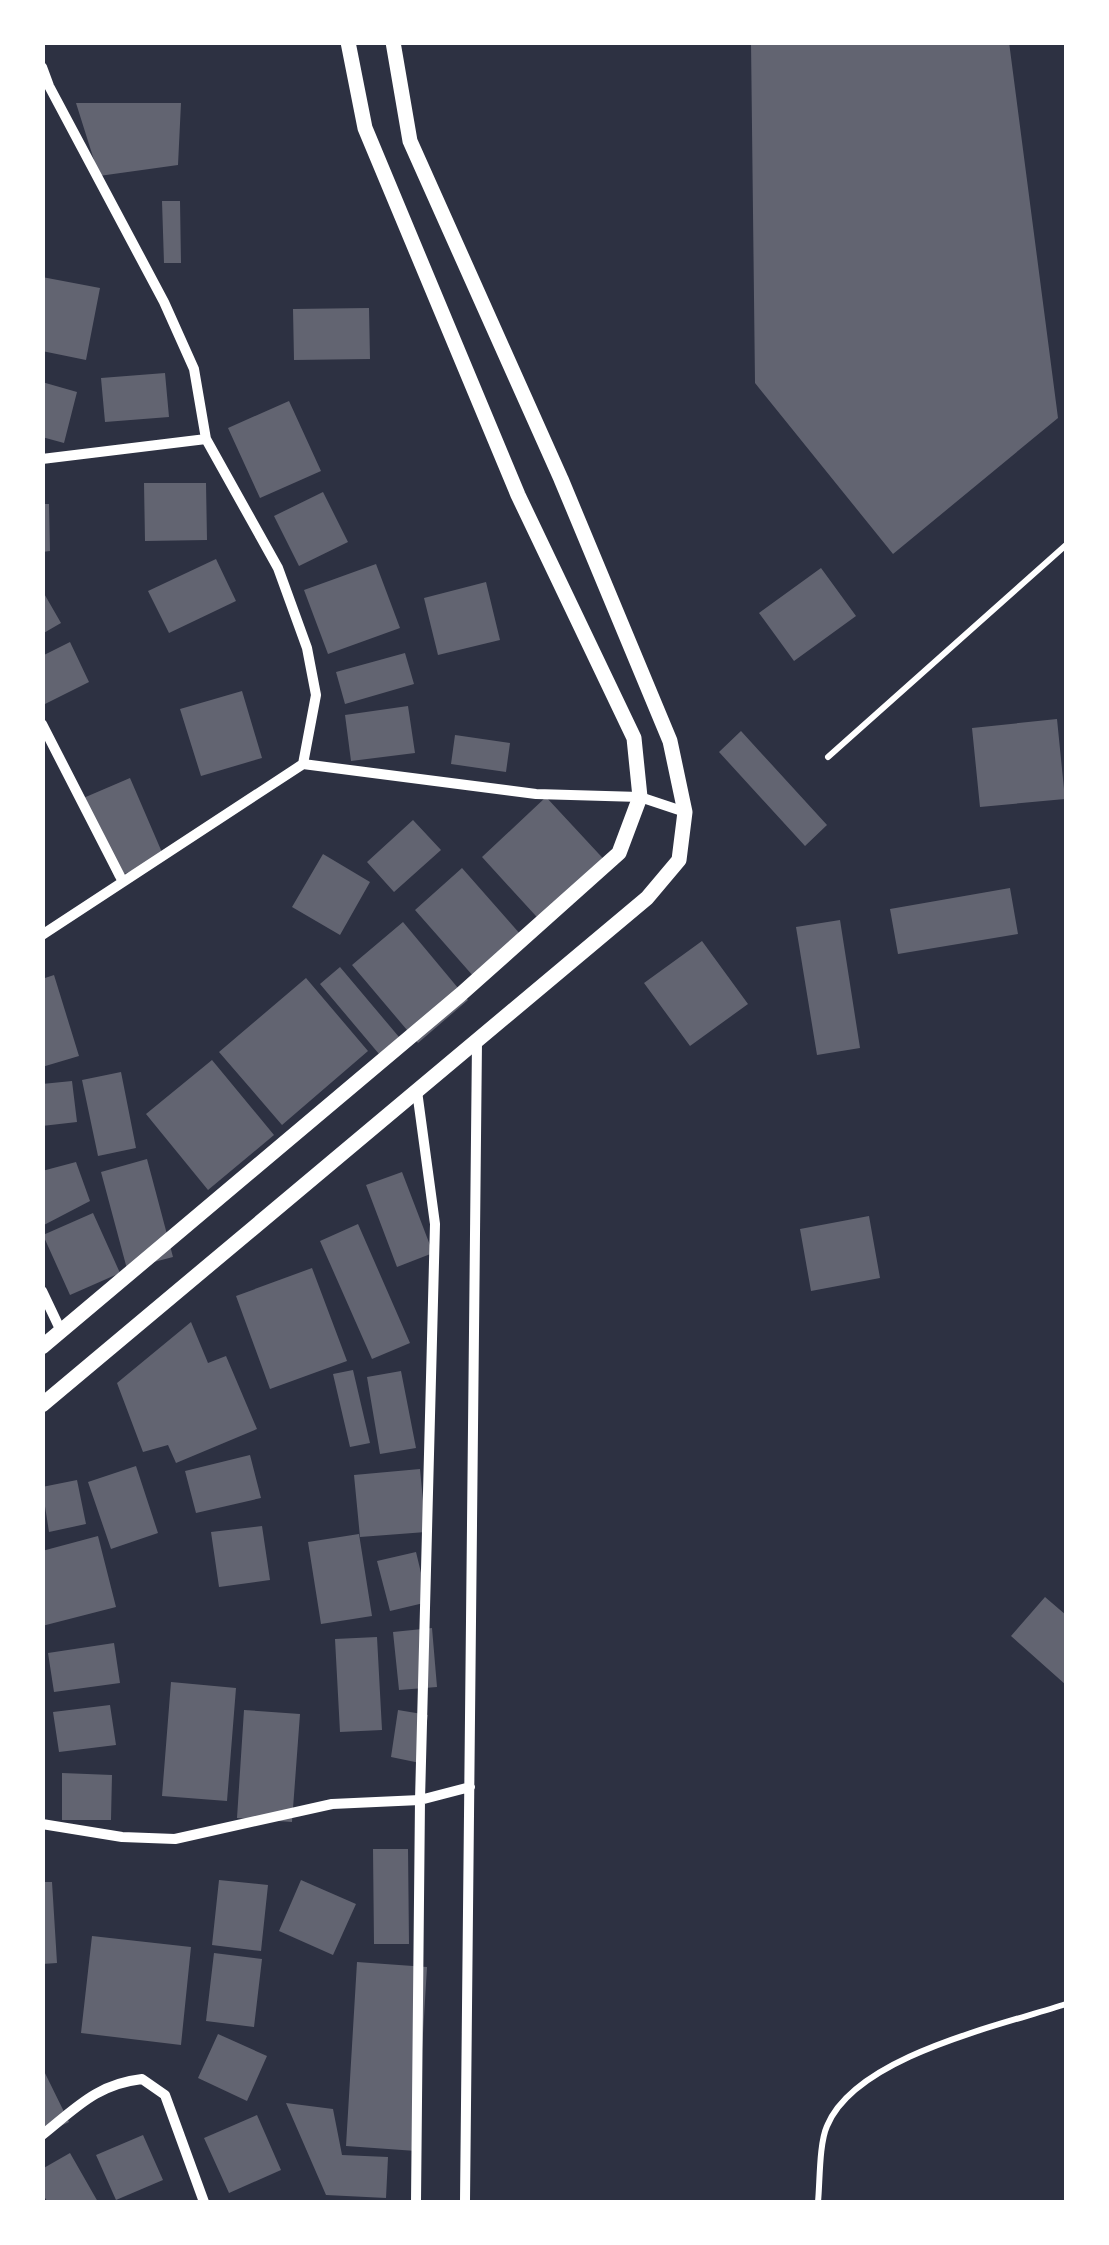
<svg xmlns="http://www.w3.org/2000/svg" width="1109" height="2245" font-family="'PT Sans Narrow',sans-serif">
	<rect width="100%" height="100%" fill="#2d3142"/>
	<path fill="#626471" d="M 751,42 L 1009,42 L 1058,418 L 893,554 L 755,383 Z
		M 76,103 L 181,103 L 178,165 L 99,176 Z
		M 162,201 L 180,201 L 181,263 L 164,263 Z
		M 42,277 L 100,288 L 86,360 L 42,351 Z
		M 369,308 L 370,359 L 294,360 L 293,309 Z
		M 165,373 L 169,417 L 105,422 L 101,378 Z
		M 42,382 L 77,392 L 64,443 L 42,437 Z
		M 289,401 L 321,471 L 260,498 L 228,428 Z
		M 144,483 L 206,483 L 207,540 L 145,541 Z
		M 323,492 L 348,542 L 299,566 L 274,516 Z
		M 42,504 L 49,504 L 50,551 L 42,552 Z
		M 216,559 L 236,601 L 169,633 L 148,591 Z
		M 376,564 L 400,628 L 328,654 L 304,590 Z
		M 821,568 L 856,616 L 794,661 L 759,613 Z
		M 486,582 L 500,640 L 438,655 L 424,598 Z
		M 42,590 L 61,623 L 42,634 Z
		M 70,642 L 89,682 L 45,704 L 42,656 Z
		M 405,653 L 414,684 L 345,704 L 336,672 Z
		M 242,691 L 262,758 L 201,776 L 180,709 Z
		M 408,706 L 415,753 L 351,761 L 345,715 Z
		M 1057,719 L 1065,799 L 980,807 L 972,728 Z
		M 741,731 L 827,825 L 805,846 L 719,752 Z
		M 455,735 L 510,743 L 506,772 L 451,764 Z
		M 130,778 L 164,857 L 115,878 L 81,799 Z
		M 546,797 L 611,867 L 546,927 L 482,857 Z
		M 413,820 L 441,850 L 394,892 L 367,862 Z
		M 323,854 L 370,882 L 340,935 L 292,907 Z
		M 462,868 L 521,935 L 474,977 L 415,910 Z
		M 1010,888 L 1018,934 L 898,954 L 890,909 Z
		M 840,920 L 860,1048 L 817,1055 L 796,927 Z
		M 403,922 L 468,1000 L 418,1043 L 352,965 Z
		M 702,941 L 748,1004 L 690,1046 L 644,983 Z
		M 340,967 L 399,1037 L 379,1054 L 320,984 Z
		M 54,975 L 79,1056 L 42,1067 L 42,979 Z
		M 306,978 L 368,1051 L 282,1125 L 219,1052 Z
		M 212,1060 L 274,1135 L 208,1190 L 146,1114 Z
		M 121,1072 L 136,1148 L 98,1156 L 82,1080 Z
		M 72,1081 L 77,1122 L 42,1126 L 42,1084 Z
		M 147,1159 L 173,1257 L 127,1269 L 101,1172 Z
		M 76,1162 L 90,1201 L 42,1226 L 42,1171 Z
		M 402,1172 L 433,1253 L 397,1267 L 366,1185 Z
		M 93,1213 L 120,1273 L 70,1295 L 43,1235 Z
		M 869,1216 L 880,1278 L 811,1291 L 800,1229 Z
		M 358,1224 L 410,1343 L 372,1359 L 320,1241 Z
		M 312,1268 L 347,1361 L 270,1389 L 236,1296 Z
		M 191,1322 L 208,1363 L 226,1356 L 257,1429 L 176,1463 L 168,1445 L 143,1452 L 117,1383 Z
		M 353,1370 L 370,1443 L 350,1447 L 333,1374 Z
		M 401,1371 L 416,1448 L 380,1454 L 367,1377 Z
		M 250,1455 L 261,1498 L 196,1513 L 185,1471 Z
		M 136,1466 L 158,1533 L 111,1549 L 88,1482 Z
		M 420,1469 L 426,1532 L 360,1537 L 354,1475 Z
		M 77,1480 L 86,1524 L 49,1532 L 42,1487 Z
		M 262,1526 L 270,1580 L 219,1587 L 211,1532 Z
		M 359,1534 L 372,1616 L 321,1624 L 308,1542 Z
		M 98,1536 L 116,1607 L 42,1626 L 42,1551 Z
		M 416,1552 L 428,1602 L 390,1611 L 377,1561 Z
		M 1045,1597 L 1066,1615 L 1066,1685 L 1011,1636 Z
		M 432,1628 L 437,1687 L 399,1690 L 393,1632 Z
		M 377,1637 L 382,1730 L 340,1732 L 335,1639 Z
		M 114,1643 L 120,1683 L 54,1692 L 48,1653 Z
		M 171,1682 L 236,1688 L 227,1801 L 162,1796 Z
		M 110,1705 L 116,1745 L 59,1752 L 53,1712 Z
		M 244,1710 L 300,1714 L 292,1822 L 237,1818 Z
		M 398,1710 L 428,1715 L 420,1763 L 391,1757 Z
		M 62,1773 L 112,1775 L 111,1820 L 62,1820 Z
		M 373,1849 L 408,1849 L 409,1944 L 374,1944 Z
		M 219,1880 L 268,1885 L 261,1951 L 212,1945 Z
		M 301,1880 L 356,1904 L 333,1955 L 279,1931 Z
		M 42,1882 L 52,1882 L 57,1963 L 42,1964 Z
		M 92,1936 L 191,1947 L 181,2045 L 81,2033 Z
		M 214,1953 L 262,1959 L 254,2027 L 206,2021 Z
		M 357,1962 L 427,1967 L 416,2151 L 346,2146 Z
		M 218,2034 L 267,2056 L 247,2101 L 198,2078 Z
		M 42,2067 L 69,2122 L 42,2135 Z
		M 286,2103 L 333,2109 L 342,2155 L 388,2157 L 386,2198 L 326,2195 Z
		M 257,2115 L 281,2170 L 229,2193 L 204,2138 Z
		M 143,2135 L 163,2180 L 116,2200 L 96,2155 Z
		M 70,2153 L 98,2202 L 48,2202 L 42,2194 L 42,2169 Z"/>
	<g fill="none" stroke-linecap="round" stroke-linejoin="round">
		<path stroke="#fff" stroke-width="6" d="M 828,757 L 1066,545
			M 818,2202 C 820,2182 819,2144 827,2126 C 856,2056 999,2026 1066,2004"/>
		<path stroke="#fff" stroke-width="10" d="M 42,67 L 49,86 L 164,302 L 194,369 L 206,439 L 278,568 L 307,648 L 316,695 L 303,764
			M 42,459 L 206,439
			M 42,724 L 123,882
			M 42,935 L 303,764 L 536,794 L 640,797 L 685,812
			M 42,1291 L 61,1331
			M 42,1824 L 122,1837 L 175,1839 L 332,1804 L 420,1800 L 470,1787
			M 42,2135 C 76,2108 97,2084 142,2079 L 165,2095 L 204,2202
			M 416,2202 L 420,1800 L 435,1224 L 417,1091
			M 465,2202 L 477,1041"/>
		<path stroke="#fff" stroke-width="15" d="M 42,1347 L 460,995 L 619,853 L 640,797 L 634,738 L 518,495 L 365,128 L 348,42
			M 42,1405 L 647,898 L 679,860 L 685,812 L 670,741 L 561,479 L 410,141 L 393,42"/>
	</g>
	<rect width="1109" height="2245" fill="none" stroke="#ffffff" stroke-width="90"/>
</svg>
